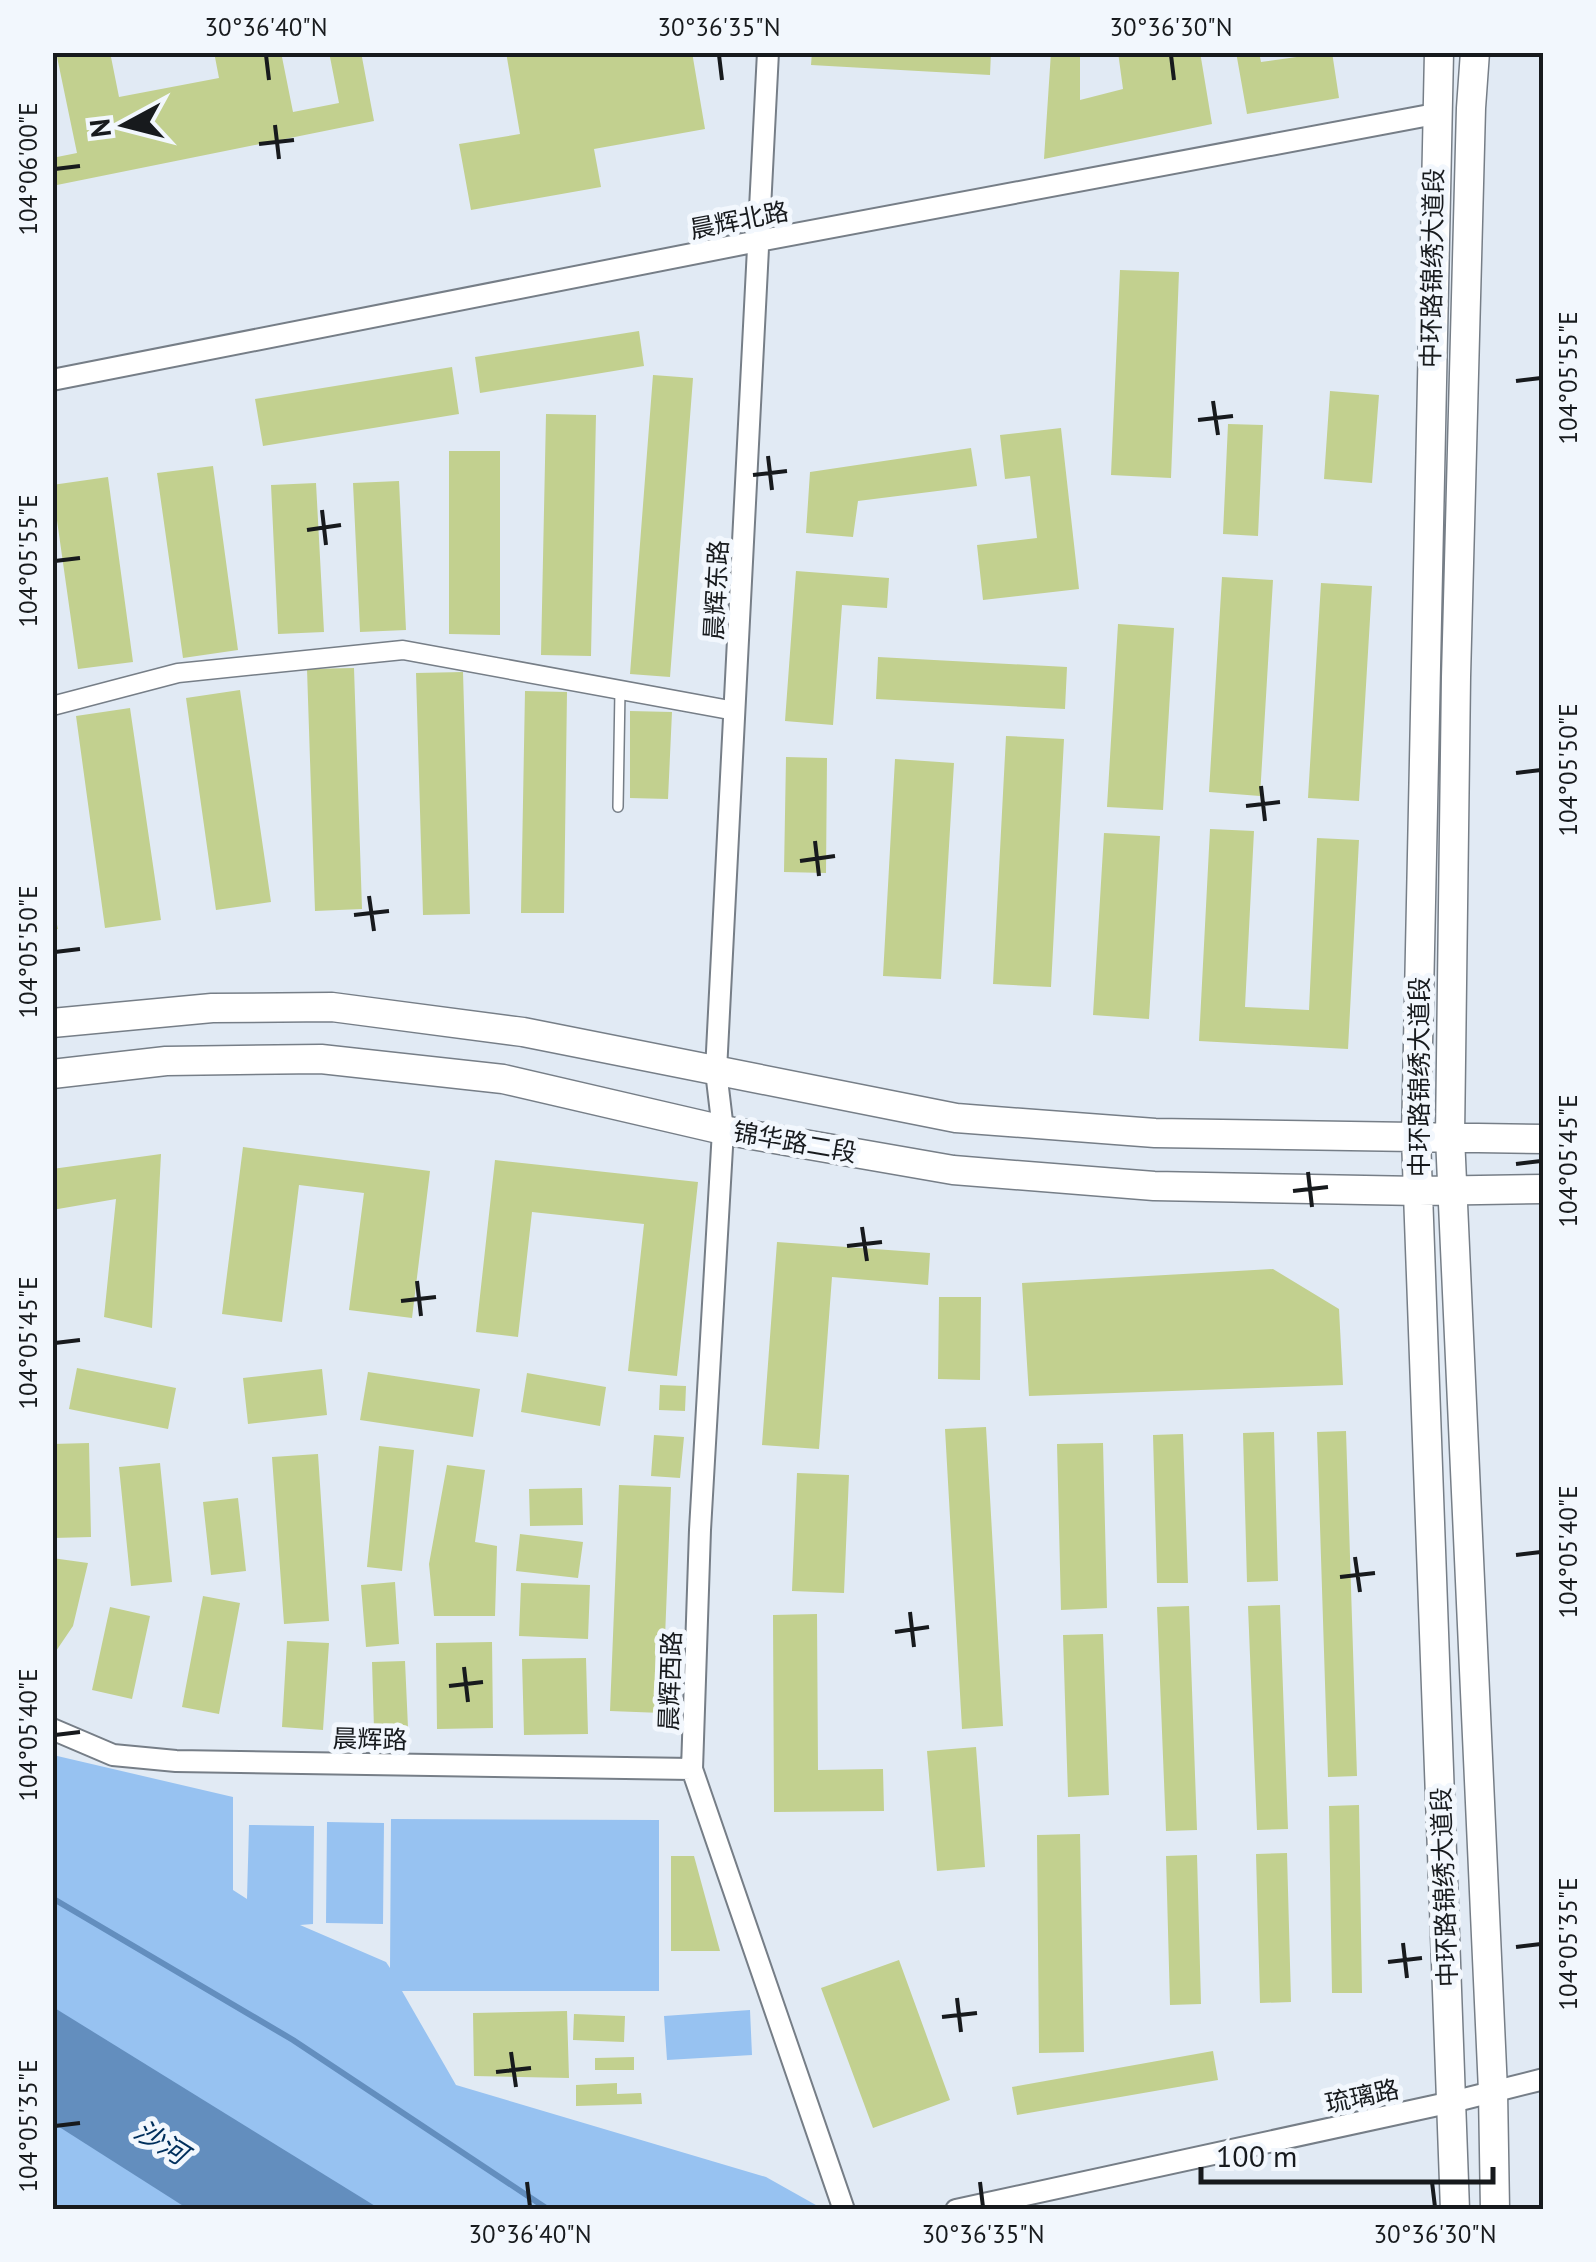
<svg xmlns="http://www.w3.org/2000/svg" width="1596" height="2262" font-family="'PT Sans','Noto Sans SC',sans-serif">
	<rect width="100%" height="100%" fill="#e1eaf4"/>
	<path fill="#97c2f1" d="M 53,1755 L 233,1797 L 233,1890 L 247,1899 L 249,1825 L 314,1826 L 313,1924 L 300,1925 L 386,1962 L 390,1968 L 391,1819 L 659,1820 L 659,1991 L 402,1991 L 456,2085 L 766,2177 L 823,2209 L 53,2210 Z
		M 327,1822 L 384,1823 L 383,1924 L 326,1923 Z
		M 750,2010 L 752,2055 L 667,2060 L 664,2016 Z"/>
	<path fill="#638ebe" d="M 53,2007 L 380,2209 L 188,2209 L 53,2123 Z"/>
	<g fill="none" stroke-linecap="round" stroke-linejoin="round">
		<path stroke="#638ebe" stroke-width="6" d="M 52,1898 L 293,2040 L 549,2210"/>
	</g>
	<path fill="#c2d08f" d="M 56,52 L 110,52 L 119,97 L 219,78 L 214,52 L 281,52 L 293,112 L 339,103 L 329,52 L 361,52 L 374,121 L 52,186 L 52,158 L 77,153 Z
		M 506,52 L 692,52 L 705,129 L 594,149 L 601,187 L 471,210 L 459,144 L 520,134 Z
		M 812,52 L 991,52 L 990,75 L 811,65 Z
		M 1051,52 L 1080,52 L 1080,100 L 1123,89 L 1118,52 L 1200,52 L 1212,124 L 1044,159 Z
		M 1236,52 L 1259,52 L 1261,62 L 1332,52 L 1339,98 L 1247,114 Z
		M 1120,270 L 1179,272 L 1171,478 L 1111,475 Z
		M 639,331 L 644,366 L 480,393 L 475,357 Z
		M 452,367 L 459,414 L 263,446 L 255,399 Z
		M 653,375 L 693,378 L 670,677 L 630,674 Z
		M 1330,391 L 1379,395 L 1372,483 L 1324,479 Z
		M 546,414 L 596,415 L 591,656 L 541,655 Z
		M 1228,424 L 1263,425 L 1258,536 L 1223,534 Z
		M 1061,428 L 1079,589 L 983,600 L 977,545 L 1037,538 L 1030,476 L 1005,479 L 1000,435 Z
		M 971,448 L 977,486 L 858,501 L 853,537 L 806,533 L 810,472 Z
		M 449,451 L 500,451 L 500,635 L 449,634 Z
		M 213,466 L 238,650 L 183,658 L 157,473 Z
		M 108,477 L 133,662 L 78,669 L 52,485 Z
		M 399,481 L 406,630 L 360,632 L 353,483 Z
		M 316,483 L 324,632 L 278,634 L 271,485 Z
		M 796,571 L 889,578 L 887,608 L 842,605 L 833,725 L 785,721 Z
		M 1222,577 L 1273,580 L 1260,796 L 1209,792 Z
		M 1321,583 L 1372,586 L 1359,801 L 1308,798 Z
		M 1118,624 L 1174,628 L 1163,810 L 1107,807 Z
		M 878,657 L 1067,667 L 1065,709 L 876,699 Z
		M 354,668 L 362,909 L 315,911 L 307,669 Z
		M 463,672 L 470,914 L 423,915 L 416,673 Z
		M 240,690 L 271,902 L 216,910 L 186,698 Z
		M 525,691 L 567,692 L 564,913 L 521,913 Z
		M 130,708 L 161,920 L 105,928 L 76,716 Z
		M 630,711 L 672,712 L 668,799 L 630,798 Z
		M 1006,736 L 1064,739 L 1051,987 L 993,984 Z
		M 786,757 L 827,758 L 826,873 L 784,872 Z
		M 895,759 L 954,763 L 941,979 L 883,976 Z
		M 1210,829 L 1254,831 L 1245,1007 L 1309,1010 L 1317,838 L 1359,840 L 1348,1049 L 1199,1041 Z
		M 1104,833 L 1160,836 L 1149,1019 L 1093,1015 Z
		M 52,903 L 58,929 L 52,930 Z
		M 243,1147 L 430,1171 L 412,1318 L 349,1310 L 364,1193 L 299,1185 L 282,1322 L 222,1314 Z
		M 161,1154 L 152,1328 L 104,1317 L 116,1199 L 52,1210 L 52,1169 Z
		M 495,1160 L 698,1182 L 677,1376 L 628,1371 L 644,1224 L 532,1212 L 518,1337 L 476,1332 Z
		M 777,1242 L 930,1253 L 928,1285 L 832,1277 L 819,1449 L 762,1445 Z
		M 1273,1269 L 1339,1309 L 1343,1385 L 1029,1396 L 1022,1283 Z
		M 939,1297 L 981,1297 L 980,1380 L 938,1379 Z
		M 77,1368 L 176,1388 L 168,1429 L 69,1409 Z
		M 322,1369 L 327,1415 L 248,1424 L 243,1378 Z
		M 368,1372 L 480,1389 L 473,1437 L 360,1420 Z
		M 527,1373 L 606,1387 L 600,1426 L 521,1412 Z
		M 660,1385 L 686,1386 L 685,1411 L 659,1410 Z
		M 986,1427 L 1003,1726 L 962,1729 L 945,1429 Z
		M 1346,1431 L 1357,1776 L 1328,1777 L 1317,1432 Z
		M 1274,1432 L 1278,1581 L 1247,1582 L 1243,1433 Z
		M 1183,1434 L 1188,1583 L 1157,1583 L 1153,1435 Z
		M 654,1435 L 684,1437 L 680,1478 L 651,1476 Z
		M 89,1443 L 91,1537 L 53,1538 L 52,1444 Z
		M 1103,1443 L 1107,1608 L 1061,1610 L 1057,1444 Z
		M 379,1446 L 414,1450 L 402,1571 L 367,1567 Z
		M 318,1454 L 329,1621 L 284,1624 L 272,1457 Z
		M 160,1463 L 172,1582 L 131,1586 L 119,1467 Z
		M 447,1465 L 485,1470 L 475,1542 L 497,1546 L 495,1616 L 434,1616 L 429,1564 Z
		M 797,1473 L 849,1475 L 844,1593 L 792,1591 Z
		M 619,1485 L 671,1487 L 662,1713 L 610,1711 Z
		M 582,1488 L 583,1525 L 530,1526 L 529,1489 Z
		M 238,1498 L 246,1571 L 211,1575 L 203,1502 Z
		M 520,1534 L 583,1542 L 578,1578 L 516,1571 Z
		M 52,1558 L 88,1563 L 73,1626 L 52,1657 Z
		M 395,1582 L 399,1644 L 366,1647 L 361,1585 Z
		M 521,1583 L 590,1585 L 588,1639 L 519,1636 Z
		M 203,1596 L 240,1603 L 219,1714 L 182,1707 Z
		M 1280,1605 L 1288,1829 L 1257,1830 L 1248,1606 Z
		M 1189,1606 L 1197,1830 L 1166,1831 L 1157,1607 Z
		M 110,1607 L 150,1616 L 132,1699 L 92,1690 Z
		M 817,1614 L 818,1770 L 883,1769 L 884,1811 L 774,1812 L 773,1615 Z
		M 1103,1634 L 1109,1795 L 1068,1797 L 1063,1635 Z
		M 287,1641 L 329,1643 L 323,1730 L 282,1727 Z
		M 492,1642 L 493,1728 L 437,1729 L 436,1643 Z
		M 586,1658 L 588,1734 L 524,1735 L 522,1659 Z
		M 405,1661 L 408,1728 L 374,1729 L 372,1662 Z
		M 976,1747 L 985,1867 L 937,1871 L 927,1751 Z
		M 1359,1805 L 1362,1993 L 1332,1993 L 1329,1806 Z
		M 1080,1834 L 1084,2052 L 1039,2053 L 1037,1835 Z
		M 1287,1853 L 1291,2002 L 1260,2003 L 1256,1854 Z
		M 1197,1855 L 1201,2004 L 1170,2005 L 1166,1856 Z
		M 671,1856 L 694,1856 L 720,1951 L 671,1951 Z
		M 899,1960 L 950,2100 L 873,2128 L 821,1988 Z
		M 567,2011 L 569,2078 L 474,2076 L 473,2013 Z
		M 574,2014 L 625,2016 L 624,2042 L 573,2040 Z
		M 1213,2051 L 1218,2080 L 1017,2115 L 1012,2087 Z
		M 634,2057 L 634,2070 L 595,2070 L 595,2058 Z
		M 617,2083 L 617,2094 L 641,2093 L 642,2104 L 576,2106 L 576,2085 Z"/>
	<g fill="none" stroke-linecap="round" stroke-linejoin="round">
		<g stroke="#767e87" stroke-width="12">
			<path id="service" d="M 618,807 L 620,690"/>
		</g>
		<g stroke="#767e87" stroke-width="21">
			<path id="minor" d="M 52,706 L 178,673 L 403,650 L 735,711"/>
		</g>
		<g stroke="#767e87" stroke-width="24">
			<path id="tertiary" d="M 768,52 L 716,1071 L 723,1130 L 700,1530 L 692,1769 L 844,2210
				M 52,380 L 758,241 L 1435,114
				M 52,1729 L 113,1755 L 176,1761 L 692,1769
				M 956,2210 L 1452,2102 L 1544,2079"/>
		</g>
		<g stroke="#767e87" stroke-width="31">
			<path id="primary" d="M 1439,52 L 1416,1138 L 1455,2210
				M 1475,52 L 1471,108 L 1456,677 L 1450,1137 L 1493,2091 L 1495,2210
				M 52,1023 L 212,1008 L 332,1007 L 523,1032 L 956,1118 L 1155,1133 L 1544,1139
				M 52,1074 L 166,1061 L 321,1059 L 503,1079 L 723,1130 L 953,1170 L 1154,1186 L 1419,1191 L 1544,1189"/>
		</g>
		<use href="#service" stroke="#fff" stroke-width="9"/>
		<use href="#minor" stroke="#fff" stroke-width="18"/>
		<use href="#tertiary" stroke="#fff" stroke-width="20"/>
		<use href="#primary" stroke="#fff" stroke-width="28"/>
	</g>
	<path fill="none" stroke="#171a1d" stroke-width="4" d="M 266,55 L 269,80M 719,55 L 722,80M 1171,55 L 1174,80M 275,125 L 279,159M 259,144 L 294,140M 55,169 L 80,166M 1516,381 L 1541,378M 1213,401 L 1218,435M 1198,420 L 1233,416M 768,456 L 772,490M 753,475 L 787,471M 322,510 L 326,545M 307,530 L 341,525M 55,561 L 80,558M 1516,773 L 1541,770M 1261,786 L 1265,821M 1246,806 L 1280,802M 815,841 L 819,876M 800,861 L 835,856M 369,896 L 374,931M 354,915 L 389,911M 55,952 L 80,949M 1516,1164 L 1541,1161M 1308,1172 L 1312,1207M 1293,1191 L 1328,1187M 862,1227 L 867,1261M 847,1246 L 882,1242M 417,1281 L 421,1316M 401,1301 L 436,1297M 55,1343 L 80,1340M 1516,1555 L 1541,1552M 1355,1557 L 1360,1592M 1340,1577 L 1375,1573M 910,1612 L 914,1647M 895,1632 L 929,1627M 464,1667 L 468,1702M 449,1686 L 483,1682M 55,1735 L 80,1732M 1403,1943 L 1407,1978M 1516,1947 L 1541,1944M 1388,1962 L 1422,1958M 957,1998 L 961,2032M 942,2017 L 977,2013M 511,2052 L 516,2087M 496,2072 L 531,2068M 55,2126 L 80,2123M 527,2182 L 530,2207M 980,2182 L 983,2207M 1432,2182 L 1435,2207"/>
	<g text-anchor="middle" stroke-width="10" stroke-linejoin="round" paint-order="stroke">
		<g font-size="25" fill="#171a1d" stroke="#f2f7fd">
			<text transform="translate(739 220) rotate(-11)" y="9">晨辉北路</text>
			<text transform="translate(1432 268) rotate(-89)" y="9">中环路锦绣大道段</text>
			<text transform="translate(716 590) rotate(-87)" y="9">晨辉东路</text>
			<text transform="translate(1419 1077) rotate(-90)" y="9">中环路锦绣大道段</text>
			<text transform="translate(795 1142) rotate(10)" y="9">锦华路二段</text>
			<text transform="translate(670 1681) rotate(-88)" y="9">晨辉西路</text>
			<text transform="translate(370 1739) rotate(1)" y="9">晨辉路</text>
			<text transform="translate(1444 1887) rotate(-92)" y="9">中环路锦绣大道段</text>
			<text transform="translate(1362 2096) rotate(-12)" y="9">琉璃路</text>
		</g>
		<g font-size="28" font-style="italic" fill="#002f5c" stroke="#f2f7fd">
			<text transform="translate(161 2142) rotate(32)" y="10">沙河</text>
		</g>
	</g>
	<rect width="1596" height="2262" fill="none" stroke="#f2f7fd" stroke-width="110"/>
	<g transform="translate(125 125) rotate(263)" stroke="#f2f7fd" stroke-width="8" paint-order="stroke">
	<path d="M0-8L18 38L0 25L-18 38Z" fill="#171a1d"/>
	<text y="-15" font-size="28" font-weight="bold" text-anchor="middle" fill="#171a1d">N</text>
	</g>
	<path d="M1201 2167v15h292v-15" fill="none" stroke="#171a1d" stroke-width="5"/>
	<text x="1216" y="2167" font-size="30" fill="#171a1d" stroke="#f2f7fd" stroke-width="8" paint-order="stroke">100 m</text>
	<rect x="55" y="55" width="1486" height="2152" fill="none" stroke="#171a1d" stroke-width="4"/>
	<g font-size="25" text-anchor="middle" fill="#171a1d">
		<text x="266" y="36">30°36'40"N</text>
		<text x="719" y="36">30°36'35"N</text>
		<text x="1171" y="36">30°36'30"N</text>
		<text transform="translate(28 169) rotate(-90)" y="9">104°06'00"E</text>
		<text transform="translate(1568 378) rotate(-90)" y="9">104°05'55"E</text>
		<text transform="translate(28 561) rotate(-90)" y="9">104°05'55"E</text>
		<text transform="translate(1568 770) rotate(-90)" y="9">104°05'50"E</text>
		<text transform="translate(28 952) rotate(-90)" y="9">104°05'50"E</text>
		<text transform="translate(1568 1161) rotate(-90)" y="9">104°05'45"E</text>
		<text transform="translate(28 1343) rotate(-90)" y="9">104°05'45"E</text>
		<text transform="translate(1568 1552) rotate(-90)" y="9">104°05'40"E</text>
		<text transform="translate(28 1735) rotate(-90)" y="9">104°05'40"E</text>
		<text transform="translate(1568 1944) rotate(-90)" y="9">104°05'35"E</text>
		<text transform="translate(28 2126) rotate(-90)" y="9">104°05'35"E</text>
		<text x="530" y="2243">30°36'40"N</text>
		<text x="983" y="2243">30°36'35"N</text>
		<text x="1435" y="2243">30°36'30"N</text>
	</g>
</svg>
